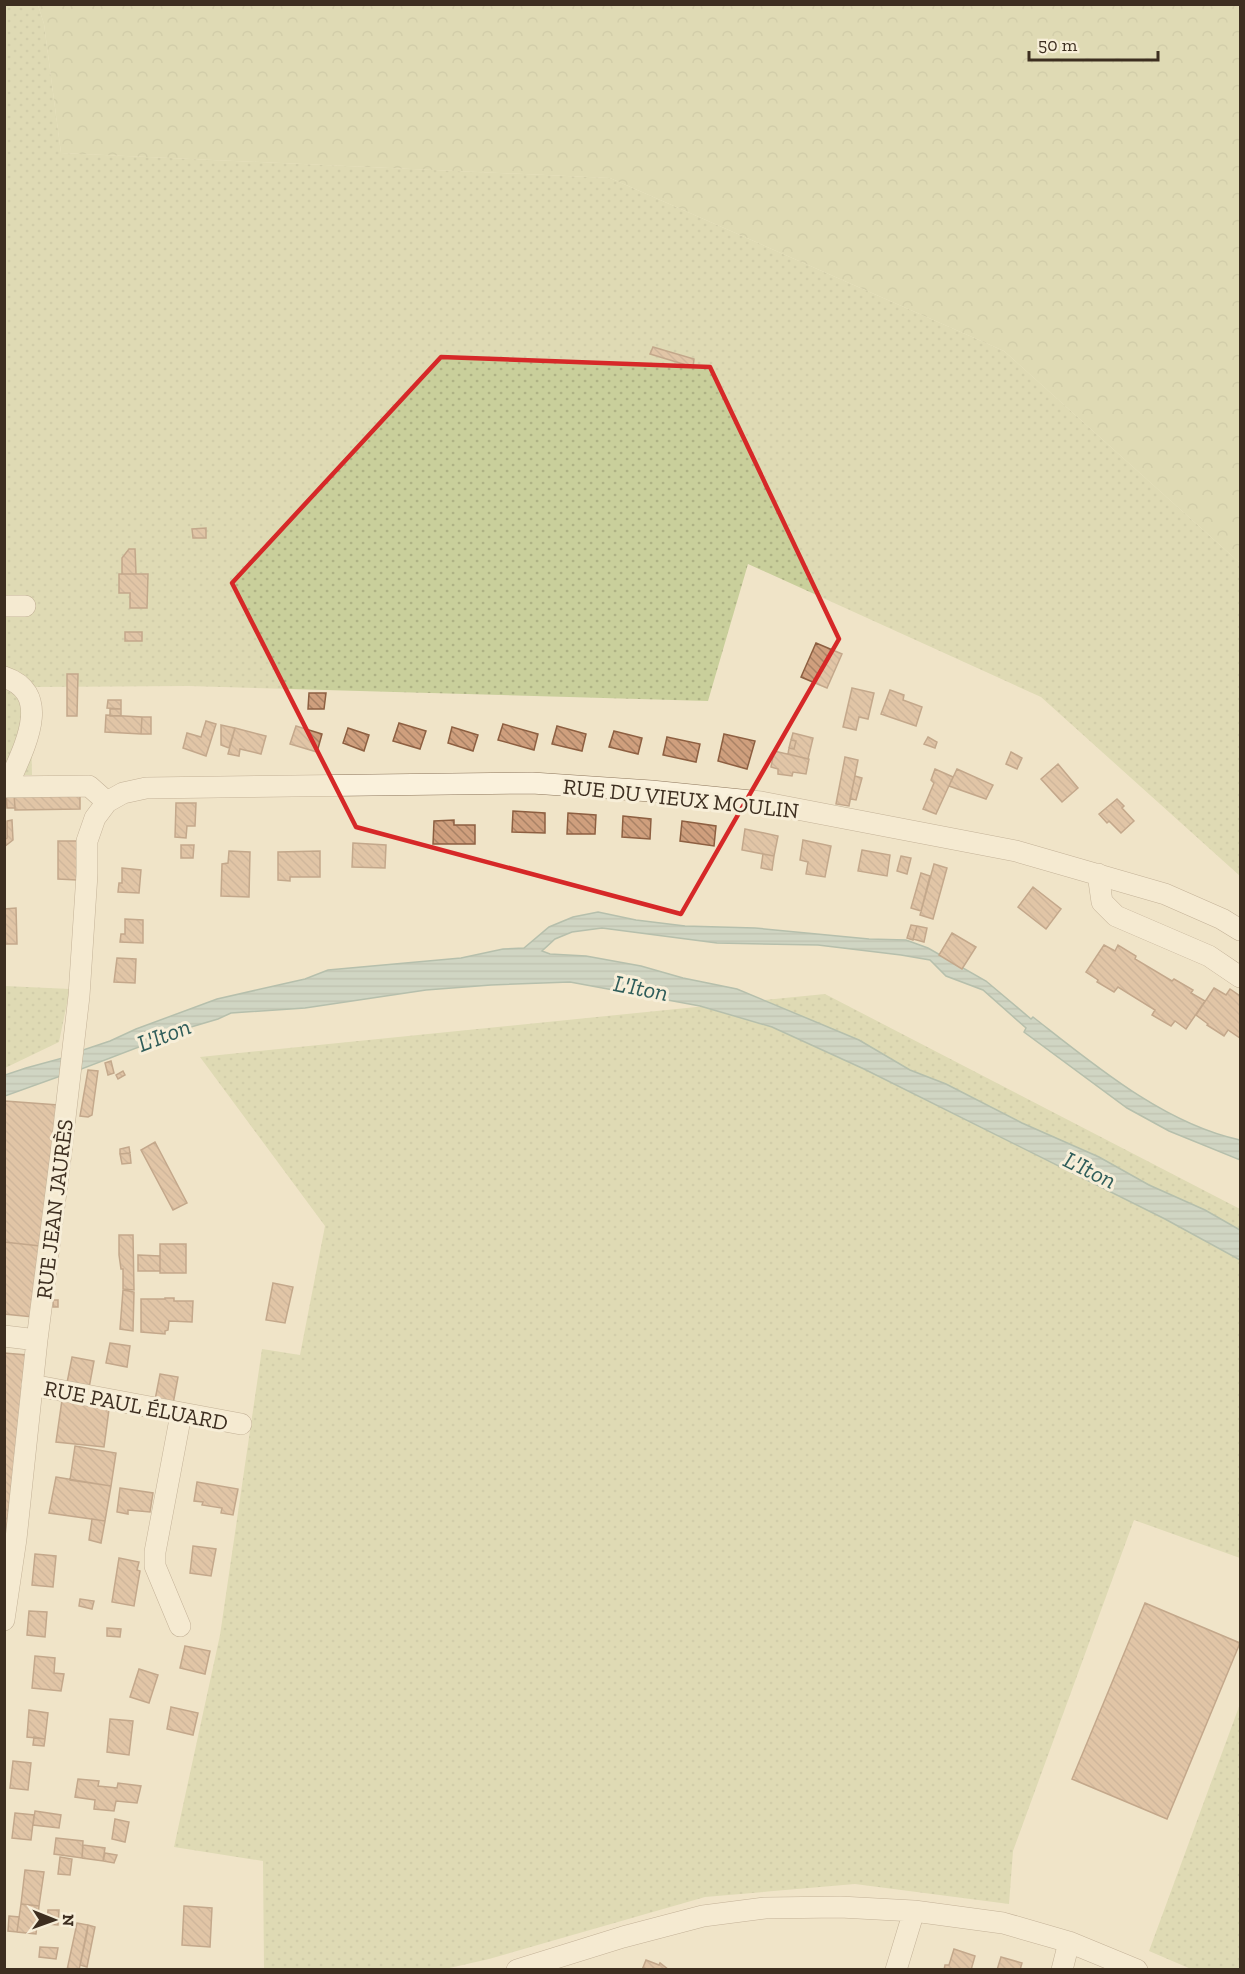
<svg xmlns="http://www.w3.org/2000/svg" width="1245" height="1974" font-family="'Zilla Slab',serif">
	<defs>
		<pattern id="grass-dots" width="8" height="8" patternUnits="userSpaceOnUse" patternTransform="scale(1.5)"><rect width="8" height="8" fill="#c9cf9b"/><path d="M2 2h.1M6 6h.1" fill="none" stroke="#aeb285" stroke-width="1.8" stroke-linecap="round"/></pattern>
		<pattern id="forest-crowns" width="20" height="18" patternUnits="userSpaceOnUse" patternTransform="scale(1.5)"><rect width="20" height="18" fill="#c9cf9b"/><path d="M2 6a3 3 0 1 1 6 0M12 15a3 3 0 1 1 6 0" fill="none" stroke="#aeb285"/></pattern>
		<pattern id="water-rules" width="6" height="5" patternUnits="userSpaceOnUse" patternTransform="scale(1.5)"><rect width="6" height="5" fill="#a9c4bc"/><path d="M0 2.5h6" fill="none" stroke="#8ba098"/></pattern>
		<pattern id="building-back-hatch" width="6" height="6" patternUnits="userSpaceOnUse" patternTransform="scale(1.5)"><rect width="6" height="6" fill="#cf9f7d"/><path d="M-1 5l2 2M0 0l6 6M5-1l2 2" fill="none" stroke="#a98266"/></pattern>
	</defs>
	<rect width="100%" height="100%" fill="#f0e4c8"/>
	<path fill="url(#grass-dots)" d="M 4,5 L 38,5 L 44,24 L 61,153 L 610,178 L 1004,351 L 1240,563 L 1240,876 L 1041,697 L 748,564 L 708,701 L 189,686 L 30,687 L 32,775 L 5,775 Z
		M 5,986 L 70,989 L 59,1042 L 5,1068 Z
		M 825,994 L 1240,1209 L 1240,1558 L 1134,1520 L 1013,1851 L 1009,1904 L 855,1884 L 705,1897 L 489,1959 L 445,1969 L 264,1969 L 263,1861 L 174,1847 L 220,1635 L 262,1349 L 300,1355 L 325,1226 L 200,1057 Z
		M 1240,1704 L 1240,1969 L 1191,1969 L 1149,1951 Z"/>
	<path fill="url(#forest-crowns)" d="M 38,5 L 1240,5 L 1240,563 L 1004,351 L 610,178 L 61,153 L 44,24 Z"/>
	<path fill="url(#water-rules)" stroke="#6f938a" stroke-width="1.5" d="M 598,912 L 636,920 L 685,926 L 755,928 L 869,939 L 906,940 L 928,948 L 986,981 L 1031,1019 L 1033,1017 C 1093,1064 1164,1124 1240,1140 L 1240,1160 L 1169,1131 L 1127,1108 L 1024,1032 L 1026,1028 L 983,990 L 946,976 L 930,960 L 901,955 L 818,945 L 717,943 L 602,928 L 572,932 L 555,939 L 542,951 L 550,954 L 586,956 L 641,966 L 683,978 L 737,989 L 859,1040 L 910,1070 L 946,1084 L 1022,1123 L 1099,1157 L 1149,1185 L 1205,1210 L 1240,1230 L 1240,1260 L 1165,1219 L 864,1069 L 772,1027 L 700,1006 L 570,982 L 491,985 L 426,990 L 305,1008 L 231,1013 L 218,1019 L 191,1027 L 79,1070 L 80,1051 L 110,1041 L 136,1029 L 217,999 L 305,979 L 328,970 L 461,958 L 503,949 L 524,948 L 549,927 L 573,917 Z
		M 70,1056 L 69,1073 L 5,1096 L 5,1075 L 26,1068 Z"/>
	<path fill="url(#building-back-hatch)" stroke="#8d5f41" stroke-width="1.5" d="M 653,347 L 694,359 L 693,367 L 650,354 Z
		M 206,528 L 206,538 L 193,538 L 192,529 Z
		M 129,549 L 135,549 L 136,574 L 122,574 L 122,558 Z
		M 119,574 L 148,574 L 147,608 L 130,608 L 130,593 L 119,593 Z
		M 125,632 L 142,632 L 142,641 L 125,641 Z
		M 816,643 L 842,654 L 827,688 L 801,677 Z
		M 67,674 L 78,674 L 77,716 L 67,716 Z
		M 852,688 L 874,693 L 868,719 L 859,717 L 856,730 L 843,727 Z
		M 890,690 L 904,695 L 903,700 L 922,707 L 916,726 L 881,714 Z
		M 309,693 L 326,693 L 324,709 L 308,709 Z
		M 108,700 L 121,700 L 121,709 L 107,708 Z
		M 110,709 L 121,709 L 121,716 L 110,716 Z
		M 106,715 L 142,717 L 141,734 L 105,732 Z
		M 142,717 L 151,717 L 151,734 L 141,734 Z
		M 206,721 L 216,724 L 206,756 L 183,748 L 187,733 L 201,737 Z
		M 399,723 L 426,731 L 420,749 L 393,741 Z
		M 503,724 L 538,734 L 534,750 L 498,740 Z
		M 221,725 L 235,728 L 229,748 L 221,745 Z
		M 296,726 L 322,734 L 317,752 L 290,744 Z
		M 557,726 L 586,734 L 582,751 L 552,744 Z
		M 452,727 L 478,735 L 473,751 L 448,743 Z
		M 235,728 L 266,736 L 261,754 L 240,749 L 239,756 L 228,754 Z
		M 348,728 L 369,735 L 364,751 L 343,743 Z
		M 614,731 L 642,738 L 638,754 L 609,747 Z
		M 793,733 L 813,738 L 808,759 L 788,754 L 789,748 L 794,749 L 796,741 L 791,740 Z
		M 724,734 L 755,741 L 747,769 L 718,761 Z
		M 667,737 L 700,744 L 696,762 L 663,755 Z
		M 928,737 L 937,742 L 935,748 L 924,744 Z
		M 791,740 L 796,741 L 794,749 L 789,748 Z
		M 774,751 L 809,759 L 806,774 L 793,772 L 792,776 L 778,774 L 778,769 L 771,767 Z
		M 1011,752 L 1022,758 L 1017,769 L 1006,764 Z
		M 845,757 L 858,760 L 849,806 L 836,804 Z
		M 1058,764 L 1078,788 L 1062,802 L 1041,779 Z
		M 935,769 L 953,777 L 936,814 L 923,809 L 934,783 L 931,780 Z
		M 957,769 L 993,785 L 986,799 L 949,786 Z
		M 855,776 L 862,778 L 856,800 L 850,799 Z
		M 6,793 L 14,794 L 15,808 L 7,808 Z
		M 80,793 L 80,809 L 15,810 L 15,808 L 14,794 Z
		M 1117,799 L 1124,806 L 1122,808 L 1134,821 L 1121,833 L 1109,821 L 1107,823 L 1099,814 Z
		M 176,803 L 196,803 L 195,826 L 187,826 L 186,838 L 175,837 Z
		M 513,811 L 545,813 L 545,833 L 512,832 Z
		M 568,813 L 596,815 L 595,834 L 567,834 Z
		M 623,816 L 651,819 L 650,839 L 622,837 Z
		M 12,820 L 13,840 L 4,847 L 4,840 L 7,838 L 7,821 Z
		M 454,820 L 454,825 L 475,825 L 475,844 L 433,844 L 434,821 Z
		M 682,821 L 716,826 L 714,846 L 680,841 Z
		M 745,829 L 778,836 L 774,856 L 742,850 Z
		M 803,840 L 831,846 L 825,877 L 806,874 L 808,862 L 800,860 Z
		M 58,841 L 78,841 L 77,880 L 58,879 Z
		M 353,843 L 386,845 L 385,868 L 352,867 Z
		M 181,845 L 194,845 L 193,858 L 181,858 Z
		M 862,850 L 890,855 L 887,876 L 858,871 Z
		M 229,851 L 250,852 L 249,897 L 221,896 L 222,864 L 228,863 Z
		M 320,851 L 320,877 L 290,877 L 290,881 L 278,880 L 278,852 Z
		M 763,854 L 774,856 L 772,870 L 761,868 Z
		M 901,856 L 911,858 L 907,874 L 897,871 Z
		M 934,864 L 947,868 L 933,919 L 920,915 Z
		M 122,868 L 141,870 L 139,893 L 118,892 L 119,883 L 122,883 Z
		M 921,873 L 930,876 L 921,911 L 911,908 Z
		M 1033,887 L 1061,909 L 1046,929 L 1018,907 Z
		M 16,908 L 17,944 L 4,944 L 4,909 Z
		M 125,919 L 143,920 L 143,943 L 120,942 L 121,934 L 125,934 Z
		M 911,925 L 917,926 L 913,940 L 907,938 Z
		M 917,926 L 927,928 L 924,942 L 913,939 Z
		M 952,933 L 976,947 L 962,969 L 939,955 Z
		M 1104,945 L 1115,951 L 1118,945 L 1136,956 L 1135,959 L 1172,981 L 1174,979 L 1193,990 L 1191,993 L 1205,1001 L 1186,1029 L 1175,1021 L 1171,1026 L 1152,1015 L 1155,1010 L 1118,987 L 1114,992 L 1097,982 L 1098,980 L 1086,972 Z
		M 117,958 L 136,959 L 135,983 L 114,982 Z
		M 1214,988 L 1226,995 L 1230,989 L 1240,996 L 1240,1038 L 1228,1030 L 1224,1036 L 1207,1025 L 1208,1024 L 1196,1015 Z
		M 111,1061 L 114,1073 L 108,1075 L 105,1063 Z
		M 88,1070 L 98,1071 L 92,1115 L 88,1117 L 80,1116 Z
		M 123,1071 L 125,1075 L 118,1079 L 116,1075 Z
		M 5,1101 L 58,1105 L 40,1246 L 4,1242 Z
		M 155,1142 L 187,1203 L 173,1210 L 141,1150 Z
		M 129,1147 L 130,1153 L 120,1154 L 120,1149 Z
		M 130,1153 L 131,1163 L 122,1164 L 120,1154 Z
		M 119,1235 L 133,1235 L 134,1290 L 123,1289 L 123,1269 L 121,1269 L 119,1255 Z
		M 4,1242 L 40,1246 L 33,1317 L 4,1314 Z
		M 160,1244 L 186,1244 L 186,1273 L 160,1273 Z
		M 138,1255 L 160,1256 L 160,1271 L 138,1271 Z
		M 273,1283 L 293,1287 L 285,1323 L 266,1320 Z
		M 123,1290 L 134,1292 L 133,1331 L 120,1329 Z
		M 165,1298 L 174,1298 L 174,1301 L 193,1301 L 192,1322 L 169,1321 L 168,1330 L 165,1331 L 165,1334 L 141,1332 L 141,1299 L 165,1299 Z
		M 53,1300 L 58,1300 L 58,1307 L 53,1307 Z
		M 110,1343 L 130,1346 L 127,1367 L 106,1363 Z
		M 4,1353 L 27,1355 L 4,1554 Z
		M 72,1357 L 94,1361 L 89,1388 L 67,1383 Z
		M 160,1374 L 178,1377 L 173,1404 L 155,1400 Z
		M 63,1393 L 110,1402 L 104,1447 L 56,1442 Z
		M 75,1446 L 116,1453 L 111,1486 L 70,1480 Z
		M 56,1477 L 111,1486 L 105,1521 L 49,1513 Z
		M 197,1482 L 238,1489 L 233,1515 L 221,1513 L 222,1508 L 202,1505 L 203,1502 L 194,1501 Z
		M 120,1488 L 153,1493 L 150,1512 L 128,1510 L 128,1514 L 117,1512 Z
		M 92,1519 L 105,1521 L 101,1543 L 89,1540 Z
		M 193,1546 L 216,1549 L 211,1576 L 190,1573 Z
		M 35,1554 L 56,1556 L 53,1587 L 32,1585 Z
		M 119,1558 L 139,1562 L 137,1570 L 140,1571 L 134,1606 L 112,1602 Z
		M 80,1599 L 94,1601 L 92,1609 L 79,1606 Z
		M 1145,1603 L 1240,1643 L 1167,1819 L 1072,1779 Z
		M 29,1611 L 47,1612 L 45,1637 L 27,1635 Z
		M 107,1628 L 121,1629 L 120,1637 L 107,1636 Z
		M 185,1646 L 210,1651 L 205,1674 L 180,1668 Z
		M 35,1656 L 55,1658 L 54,1673 L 64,1674 L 61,1691 L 32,1688 Z
		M 139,1669 L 158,1675 L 149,1703 L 130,1697 Z
		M 171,1707 L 198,1713 L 193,1735 L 167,1729 Z
		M 29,1710 L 48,1713 L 45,1739 L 27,1737 Z
		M 110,1719 L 133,1721 L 129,1755 L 107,1752 Z
		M 34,1737 L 45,1739 L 44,1746 L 33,1745 Z
		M 13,1761 L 31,1763 L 28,1790 L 10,1788 Z
		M 78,1779 L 99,1781 L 98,1786 L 108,1787 L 117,1788 L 118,1783 L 141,1786 L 137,1803 L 116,1801 L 114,1811 L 94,1809 L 95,1800 L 75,1797 Z
		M 35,1811 L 61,1815 L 59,1828 L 33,1825 Z
		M 15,1813 L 34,1815 L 31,1840 L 12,1838 Z
		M 115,1819 L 129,1822 L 125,1842 L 112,1839 Z
		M 56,1838 L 83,1841 L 82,1858 L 54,1854 Z
		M 83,1845 L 105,1848 L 103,1861 L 82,1858 Z
		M 105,1853 L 117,1855 L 114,1863 L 103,1861 Z
		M 60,1857 L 72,1859 L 70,1875 L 58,1874 Z
		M 25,1870 L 44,1872 L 39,1906 L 21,1904 Z
		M 21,1904 L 39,1906 L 36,1934 L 17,1932 Z
		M 184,1906 L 212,1908 L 210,1947 L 182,1945 Z
		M 48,1910 L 59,1910 L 58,1925 L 47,1924 Z
		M 9,1916 L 19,1917 L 17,1932 L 8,1931 Z
		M 77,1923 L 88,1925 L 87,1933 L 79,1970 L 67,1970 Z
		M 88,1925 L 95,1927 L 87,1967 L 80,1965 Z
		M 40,1947 L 58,1948 L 56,1959 L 39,1957 Z
		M 954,1949 L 975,1956 L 971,1970 L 944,1970 L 945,1965 L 949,1965 Z
		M 1001,1957 L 1022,1963 L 1020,1970 L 997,1970 Z
		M 646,1960 L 659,1965 L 660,1963 L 669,1970 L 642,1970 Z"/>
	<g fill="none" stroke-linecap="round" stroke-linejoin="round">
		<g stroke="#8d765c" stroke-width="22">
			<path id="minor" d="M 4,606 L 25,606
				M 4,677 C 56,694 21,753 7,787
				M 4,787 L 89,786 L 107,802
				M 1098,874 L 1102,902 L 1116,916 L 1209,956 L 1240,977
				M 4,1336 L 37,1340
				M 32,1385 L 241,1424
				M 4,1620 L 16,1539 L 37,1340 L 61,1153 L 79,996 L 87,874 L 87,841 L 95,818 L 107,802 L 123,793 L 146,788 L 532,783 L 651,791 L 761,802 L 1016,851 L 1165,894 L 1222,919 L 1240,930
				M 180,1626 L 155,1566 L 155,1552 L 181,1414
				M 517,1970 L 623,1937 L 703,1916 L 765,1908 L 840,1907 L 914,1911 L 1003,1923 L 1069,1942 L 1137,1970
				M 896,1970 L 914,1911
				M 1062,1970 L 1069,1942"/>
		</g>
		<use href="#minor" stroke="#faf1dc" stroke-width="21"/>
	</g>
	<path d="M0 0H1245V1974H0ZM 441,357 L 710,367 L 839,639 L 681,914 L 356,827 L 232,583 Z" fill="#f0e4c8" fill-opacity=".55" fill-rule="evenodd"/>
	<path fill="none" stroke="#d62828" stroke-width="4.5" stroke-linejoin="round" d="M 441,357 L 710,367 L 839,639 L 681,914 L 356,827 L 232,583 Z"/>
	<g text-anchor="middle" stroke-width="6" stroke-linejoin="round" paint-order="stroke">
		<g font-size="22" fill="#3d2e20" stroke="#f7eed8">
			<text transform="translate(681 798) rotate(6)" y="8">RUE DU VIEUX MOULIN</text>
			<text transform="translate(54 1209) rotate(-83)" y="8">RUE JEAN JAURÈS</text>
			<text transform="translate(136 1405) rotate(11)" y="8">RUE PAUL ÉLUARD</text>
		</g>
		<g font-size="24" font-style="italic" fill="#2f5d5a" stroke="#f7eed8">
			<text transform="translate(641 988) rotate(11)" y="8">L'Iton</text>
			<text transform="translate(164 1035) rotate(-21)" y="8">L'Iton</text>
			<text transform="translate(1090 1170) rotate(26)" y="8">L'Iton</text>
		</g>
	</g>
	<rect width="1245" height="1974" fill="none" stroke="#3d2e20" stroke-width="12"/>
	<g transform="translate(54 1920) rotate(91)" stroke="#f7eed8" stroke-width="4.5" paint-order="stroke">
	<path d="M0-4.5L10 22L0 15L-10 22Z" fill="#3d2e20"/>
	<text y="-9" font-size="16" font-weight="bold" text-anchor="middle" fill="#3d2e20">N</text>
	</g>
	<path d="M1029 51v9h129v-9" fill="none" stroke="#3d2e20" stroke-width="3"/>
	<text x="1038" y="51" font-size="18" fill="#3d2e20" stroke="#f7eed8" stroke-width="4.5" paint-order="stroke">50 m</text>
</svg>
